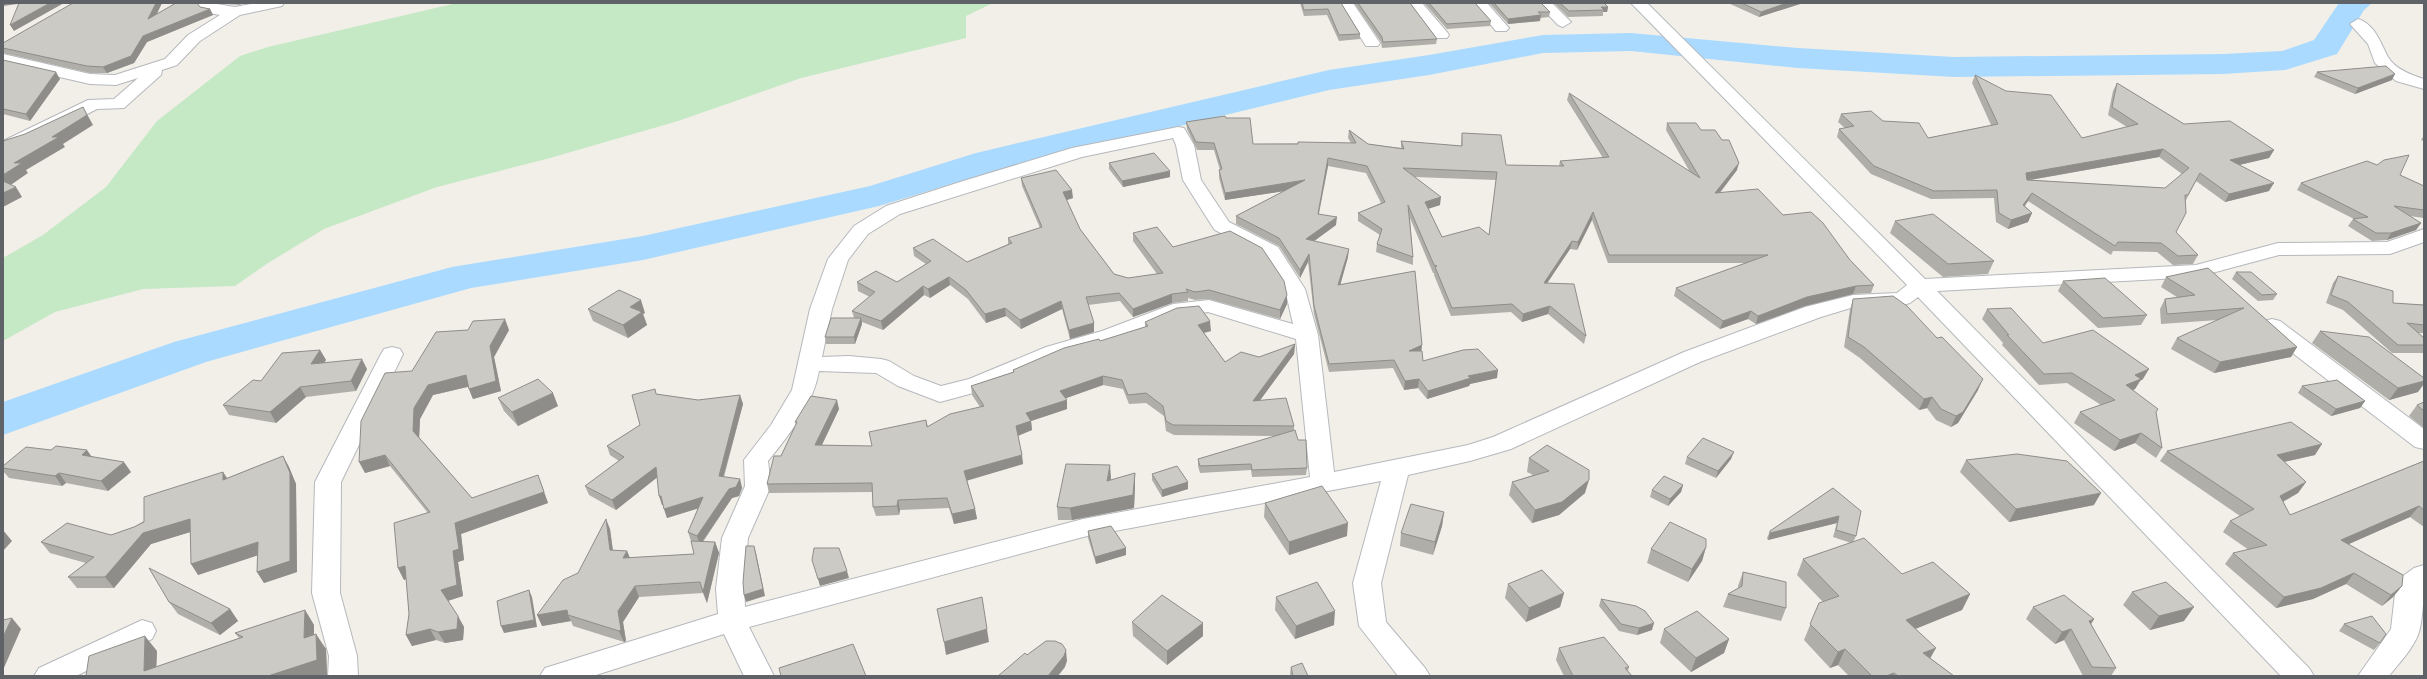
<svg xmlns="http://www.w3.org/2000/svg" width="2427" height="679" font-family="'IBM Plex Sans',sans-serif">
	<rect width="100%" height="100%" fill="#f1efe8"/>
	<path fill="#c5e8c5" d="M 457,3 L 993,3 L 966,16 L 966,38 L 801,78 L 678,121 L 550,158 L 437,187 L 324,229 L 268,263 L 235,286 L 143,289 L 55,312 L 3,341 L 3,258 L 43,235 L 106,187 L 157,121 L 240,56 L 268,47 Z"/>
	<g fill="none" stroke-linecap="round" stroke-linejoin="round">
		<path fill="#aadaff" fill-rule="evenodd" d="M 2339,3 L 2372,3 L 2364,10 L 2337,54 L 2285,70 L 2223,74 L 1954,77 L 1798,68 L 1631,51 L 1543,53 L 1429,75 L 1329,90 L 1001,169 L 879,206 L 643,260 L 471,288 L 206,362 L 3,435 L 3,402 L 174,342 L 452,267 L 643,236 L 870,186 L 976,153 L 1329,70 L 1429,55 L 1543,35 L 1631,33 L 1798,48 L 1954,57 L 2223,54 L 2282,51 L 2314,40 Z"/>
		<g stroke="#b5b8bc" stroke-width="2">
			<path id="minor" d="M 195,3 L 211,3 L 235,7 L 256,3 L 284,3 L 282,6 L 240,15 L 200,41 L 177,65 L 162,70 L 161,75 L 124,108 L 97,109 L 31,143 L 3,152 L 3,141 L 88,100 L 114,99 L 138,78 L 116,85 L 90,84 L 3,64 L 3,54 L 90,74 L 115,75 L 165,59 L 188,35 L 220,15 L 204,12 Z
				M 1339,3 L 1353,3 L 1380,43 L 1378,46 L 1366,46 Z
				M 1407,3 L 1422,3 L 1447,32 L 1449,35 L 1447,38 L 1435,38 Z
				M 1472,3 L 1487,3 L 1509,28 L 1506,31 L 1496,31 Z
				M 1537,3 L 1552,3 L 1571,22 L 1563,27 L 1558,25 Z
				M 1631,3 L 1647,3 L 1925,279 L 2196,265 L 2278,243 L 2387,242 L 2424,229 L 2424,242 L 2390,254 L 2279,255 L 2197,277 L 1937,291 L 2309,668 L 2314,676 L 2281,676 L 1918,297 L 1910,303 L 1903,305 L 1854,307 L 1821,317 L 1700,362 L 1511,449 L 1470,461 L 1408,475 L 1381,583 L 1386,622 L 1425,668 L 1430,676 L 1398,676 L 1359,626 L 1353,583 L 1381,481 L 1083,537 L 749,627 L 774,676 L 744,676 L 724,634 L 593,676 L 540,676 L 545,668 L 718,614 L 716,589 L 722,538 L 745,486 L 744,460 L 771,425 L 792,390 L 810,309 L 828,259 L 854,226 L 886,206 L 960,182 L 1072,148 L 1178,127 L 1184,128 L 1194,145 L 1201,180 L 1229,222 L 1278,247 L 1305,289 L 1318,335 L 1334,472 L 1468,445 L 1493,437 L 1684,352 L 1805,307 L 1853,295 L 1897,293 L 1907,285 ZM 1173,138 L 1176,145 L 1183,180 L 1212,226 L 1215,230 L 1263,255 L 1285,289 L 1293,324 L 1209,300 L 1173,304 L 1102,331 L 1046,347 L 969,379 L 941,386 L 914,376 L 889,361 L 881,359 L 849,356 L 822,357 L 832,309 L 848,260 L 868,234 L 900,214 L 1082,157 ZM 1208,312 L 1296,339 L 1310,477 L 1083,519 L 745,607 L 744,589 L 748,538 L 771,486 L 768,461 C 790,434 813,405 819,371 L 876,373 L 898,386 L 940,402 L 984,390 L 1062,357 L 1118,341 L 1177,316 Z
				M 2358,19 C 2375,24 2381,44 2388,57 C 2395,69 2411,75 2424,79 L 2424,89 L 2396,81 L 2375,63 L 2368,44 L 2350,24 Z
				M 2272,319 L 2280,321 L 2424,429 L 2424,449 L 2415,447 L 2264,331 L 2261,326 L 2264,321 Z
				M 392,347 L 400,349 L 403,354 L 341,482 L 340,593 L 357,656 L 358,676 L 328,676 L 329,656 L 312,593 L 315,482 L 381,354 L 384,349 Z
				M 2424,565 C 2424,582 2424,616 2419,632 C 2414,648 2399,663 2389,676 L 2358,676 L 2391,629 L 2396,585 L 2400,578 L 2414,568 Z
				M 142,620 L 152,623 L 156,631 L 152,639 L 76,676 L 34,676 L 39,668 Z"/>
		</g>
		<use href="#minor" fill="#fff" fill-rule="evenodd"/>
	</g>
	<path fill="#afaea9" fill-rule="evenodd" d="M 162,3 L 157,14 L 200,7 L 210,9 L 213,15 L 147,42 L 134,63 L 107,73 L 90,73 L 3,53 L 3,43 Z
		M 212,3 L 243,3 L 240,5 Z
		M 1300,3 L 1341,3 L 1360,34 L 1360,39 L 1339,41 L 1327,15 L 1304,16 Z
		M 1354,3 L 1410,3 L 1437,39 L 1436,44 L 1382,48 L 1381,42 Z
		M 1424,3 L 1475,3 L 1491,21 L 1490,26 L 1447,29 Z
		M 1489,3 L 1541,3 L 1550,12 L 1549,17 L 1540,18 L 1540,21 L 1508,24 Z
		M 1554,3 L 1604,3 L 1608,7 L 1607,12 L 1603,12 L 1603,16 L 1568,17 Z
		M 1728,3 L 1800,3 L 1800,4 L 1759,17 Z
		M 3,60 L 60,79 L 30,121 L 3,114 Z
		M 2317,72 L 2392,80 L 2355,94 L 2314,77 Z
		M 1975,75 L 2082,138 L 2127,127 L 2108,115 L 2113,91 L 2117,83 L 2184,124 L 2274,150 L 2269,158 L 2239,165 L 2269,191 L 2225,202 L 2196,181 L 2185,202 L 2176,232 L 2198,255 L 2193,264 L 2173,265 L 2157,252 L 2113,251 L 2111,255 L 2028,201 L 2025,206 L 2032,213 L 2028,222 L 2008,229 L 1996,222 L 1994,198 L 1931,199 L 1871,174 L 1837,137 L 1839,129 L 1845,128 L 1838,122 L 1841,114 L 1883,121 L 1928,138 L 1991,125 L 1972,83 ZM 2159,157 L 2182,174 L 2165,188 L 2031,180 Z
		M 1569,93 L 1690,172 L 1666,130 L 1667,123 L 1701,130 L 1737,170 L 1720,193 L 1783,215 L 1850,260 L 1874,285 L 1871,293 L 1853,294 L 1805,306 L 1756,324 L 1748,319 L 1720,329 L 1674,296 L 1676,288 L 1746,263 L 1608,263 L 1592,220 L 1577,250 L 1570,249 L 1547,283 L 1586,336 L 1584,344 L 1548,314 L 1522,322 L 1511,312 L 1451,316 L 1434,275 L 1434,273 L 1433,273 L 1410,218 L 1413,257 L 1413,265 L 1376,252 L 1377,244 L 1380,235 L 1358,221 L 1358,213 L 1381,203 L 1366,173 L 1328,166 L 1319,214 L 1336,225 L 1314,241 L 1348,257 L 1340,285 L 1422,345 L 1421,351 L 1423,361 L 1497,378 L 1470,384 L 1469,386 L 1427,399 L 1418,388 L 1404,390 L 1393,368 L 1329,372 L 1314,314 L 1308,262 L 1300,278 L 1279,246 L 1236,224 L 1236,216 L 1284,191 L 1225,200 L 1219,178 L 1219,170 L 1220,170 L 1214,150 L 1197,150 L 1187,129 L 1186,122 L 1226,118 L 1253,144 L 1351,143 L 1348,138 L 1349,130 L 1368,144 L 1401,148 L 1401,141 L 1461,146 L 1462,133 L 1506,165 L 1559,166 L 1560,161 L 1603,158 L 1567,100 ZM 1414,177 L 1496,180 L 1489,235 L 1442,237 L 1428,209 L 1440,205 Z
		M 2424,135 L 2424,141 L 2421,140 Z
		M 1109,163 L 1170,177 L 1123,187 L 1109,169 Z
		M 2400,175 L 2424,186 L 2424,218 L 2409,216 L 2421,223 L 2416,230 L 2387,240 L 2372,241 L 2348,226 L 2353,219 L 2354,219 L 2297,190 L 2301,183 Z
		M 1021,178 L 1073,198 L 1066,200 L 1080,229 L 1114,274 L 1128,278 L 1157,274 L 1133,241 L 1133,233 L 1173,247 L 1287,304 L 1280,319 L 1209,299 L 1195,300 L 1188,298 L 1188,301 L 1172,303 L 1133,317 L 1120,301 L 1088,305 L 1094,323 L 1094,332 L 1070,339 L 1062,309 L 1021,329 L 1006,316 L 986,323 L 968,299 L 950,285 L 930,298 L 924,295 L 883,330 L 862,322 L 862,324 L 855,344 L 826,344 L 825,337 L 854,318 L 852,311 L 870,297 L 858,291 L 857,282 L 897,282 L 926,264 L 914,256 L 913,248 L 967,262 L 1008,244 L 1008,238 L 1040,228 L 1022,186 Z
		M 1895,221 L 1994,261 L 1988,274 L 1943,277 L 1890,233 Z
		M 2208,268 L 2297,347 L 2291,357 L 2214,373 L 2171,349 L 2177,338 L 2218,320 L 2161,324 L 2160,309 L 2165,299 L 2177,297 L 2161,287 L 2166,277 Z
		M 2236,272 L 2277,294 L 2273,300 L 2258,301 L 2232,279 Z
		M 2338,276 L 2393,303 L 2424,305 L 2424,333 L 2418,333 L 2424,338 L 2424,353 L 2392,353 L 2343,310 L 2326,303 L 2333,283 Z
		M 2063,281 L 2147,315 L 2141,325 L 2098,328 L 2058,291 Z
		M 1853,299 L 1978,390 L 1958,423 L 1951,427 L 1936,420 L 1927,408 L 1919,410 L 1860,358 L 1844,347 L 1850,310 Z
		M 588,309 L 645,313 L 643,314 L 647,325 L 628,338 L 593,321 Z
		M 1987,309 L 2043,343 L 2143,379 L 2140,381 L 2135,389 L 2133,390 L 2156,413 L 2162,448 L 2156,458 L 2135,443 L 2114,451 L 2074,423 L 2080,412 L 2101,405 L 2067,383 L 2039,385 L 2002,345 L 2003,343 L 1982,319 Z
		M 1145,322 L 1211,331 L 1204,333 L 1225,362 L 1259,357 L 1295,344 L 1294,354 L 1260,400 L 1294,426 L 1294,430 L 1307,468 L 1306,475 L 1252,477 L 1251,470 L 1200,473 L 1198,466 L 1198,459 L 1276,436 L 1174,435 L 1166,431 L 1164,416 L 1146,403 L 1129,404 L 1123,389 L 1103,385 L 1066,398 L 1067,409 L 1031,421 L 1032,430 L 1018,435 L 1023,464 L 967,480 L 975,509 L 977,519 L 954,524 L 949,508 L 900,510 L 899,515 L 876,516 L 873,507 L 873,492 L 769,493 L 767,484 L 796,425 L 795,422 L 839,409 L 822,445 L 872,446 L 926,420 L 928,427 L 980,407 L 972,395 L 971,386 L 1013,372 L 1013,370 L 1145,327 Z
		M 468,330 L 509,330 L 494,357 L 501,391 L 473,399 L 468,387 L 433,395 L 420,419 L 419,437 L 472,498 L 542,486 L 548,503 L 461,534 L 464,560 L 458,562 L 463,596 L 448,601 L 464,627 L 463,640 L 445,643 L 436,640 L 412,646 L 406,635 L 409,614 L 406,579 L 404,580 L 398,568 L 428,513 L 390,466 L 365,473 L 412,371 Z
		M 2320,331 L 2418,392 L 2389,400 L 2312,343 Z
		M 320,350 L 326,360 L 324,363 L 367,369 L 356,391 L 306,397 L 276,423 L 229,415 L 223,405 L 261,381 Z
		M 2302,386 L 2365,401 L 2360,408 L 2331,416 L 2298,393 Z
		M 656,394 L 698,400 L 740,395 L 743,404 L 724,477 L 740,479 L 742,488 L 739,496 L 732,498 L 703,542 L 715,542 L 719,553 L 707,603 L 703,593 L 639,597 L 623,622 L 626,641 L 624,642 L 573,626 L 571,621 L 542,626 L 578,573 L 610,529 L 613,550 L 627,551 L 630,558 L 694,554 L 693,541 L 691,541 L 688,532 L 698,508 L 667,518 L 663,505 L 662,505 L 657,477 L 616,510 L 589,495 L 585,486 L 619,461 L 610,455 L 607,446 L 640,425 Z
		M 498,398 L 558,406 L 518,426 L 504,411 Z
		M 2424,402 L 2424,428 L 2409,416 L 2417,405 Z
		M 2167,451 L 2315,455 L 2284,462 L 2306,482 L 2298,493 L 2283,502 L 2290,515 L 2423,461 L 2424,460 L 2424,527 L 2410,517 L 2349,544 L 2402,586 L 2393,597 L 2382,606 L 2346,584 L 2313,599 L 2276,608 L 2225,564 L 2233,553 L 2249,550 L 2223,532 L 2230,521 L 2240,516 L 2160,461 Z
		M 91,456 L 131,472 L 108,491 L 66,483 L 62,486 L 9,478 L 3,471 L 3,466 Z
		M 283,456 L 289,467 L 296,484 L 297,572 L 264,583 L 257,572 L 257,555 L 198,575 L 190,532 L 151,544 L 114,588 L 77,588 L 68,577 L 86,563 L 50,553 L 41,542 L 111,535 L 134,527 L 223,472 L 227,478 Z
		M 1687,457 L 1731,459 L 1716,478 L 1685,464 Z
		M 1529,458 L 1585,493 L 1559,515 L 1532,523 L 1509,495 L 1512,482 L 1533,475 L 1527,472 Z
		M 1966,460 L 2094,505 L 2009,522 L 1960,472 Z
		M 1152,474 L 1188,489 L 1162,497 L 1152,480 Z
		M 1111,478 L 1110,480 L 1135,486 L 1134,508 L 1072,520 L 1058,520 L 1057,507 Z
		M 1683,485 L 1681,492 L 1668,506 L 1650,497 L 1652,490 Z
		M 1833,488 L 1856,536 L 1853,542 L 1902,574 L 1970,594 L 1962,610 L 1915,629 L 1930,658 L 1954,676 L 1849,676 L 1838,665 L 1830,668 L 1804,640 L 1819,603 L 1823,602 L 1797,575 L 1803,559 L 1851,543 L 1833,537 L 1837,523 L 1768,540 L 1767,538 L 1770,531 Z
		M 1265,503 L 1347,536 L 1289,555 L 1264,517 Z
		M 1444,512 L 1442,526 L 1433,555 L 1400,546 L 1401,533 Z
		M 1088,531 L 1126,555 L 1096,564 L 1088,538 Z
		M 1706,547 L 1702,561 L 1688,582 L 1647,563 L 1651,549 Z
		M 1743,572 L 1786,608 L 1781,621 L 1723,607 L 1728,594 L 1738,588 L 1738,586 Z
		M 1508,584 L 1564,593 L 1560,607 L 1526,622 L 1505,598 Z
		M 2132,592 L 2184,621 L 2150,630 L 2123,605 Z
		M 1276,597 L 1334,625 L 1295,639 L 1275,610 Z
		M 1601,599 L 1652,630 L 1637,635 L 1619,631 L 1599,606 Z
		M 169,602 L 230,609 L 238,621 L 220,635 L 178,614 Z
		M 2033,607 L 2094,619 L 2091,624 L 2116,668 L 2111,676 L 2083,676 L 2064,640 L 2055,644 L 2026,619 Z
		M 305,610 L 314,625 L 314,634 L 326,649 L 327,675 L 86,676 L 157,651 L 156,667 L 239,638 L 235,633 Z
		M 1132,622 L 1203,636 L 1167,665 L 1133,636 Z
		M 2344,624 L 2380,643 L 2374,650 L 2339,631 Z
		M 1664,629 L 1729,639 L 1724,653 L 1691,672 L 1660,643 Z
		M 1559,648 L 1629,667 L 1628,671 L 1632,676 L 1564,676 L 1556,660 Z
		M 1291,667 L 1308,676 L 1291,676 L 1290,674 Z"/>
	<path fill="#8f8d8a" d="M 3,3 L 24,3 L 3,6 Z
		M 50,3 L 64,3 L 14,31 L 10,25 Z
		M 156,3 L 162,3 L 151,25 L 148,19 Z
		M 1787,3 L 1800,3 L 1800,4 L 1759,17 L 1761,12 Z
		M 1601,7 L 1608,7 L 1607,12 L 1603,12 L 1604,10 Z
		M 210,9 L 213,15 L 147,42 L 134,63 L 107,73 L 103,67 L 143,36 Z
		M 1541,15 L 1540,21 L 1508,24 L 1508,19 Z
		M 56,72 L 60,79 L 30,121 L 26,114 Z
		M 2395,74 L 2392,80 L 2355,94 L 2358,88 Z
		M 83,107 L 93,125 L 63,144 L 65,147 L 26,170 L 28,173 L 5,189 L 3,186 L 3,175 L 14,163 L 52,137 Z
		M 2163,149 L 2159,157 L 2023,181 L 2026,173 Z
		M 2274,150 L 2269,158 L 2226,168 L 2230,160 Z
		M 1328,158 L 1328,166 L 1317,221 L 1318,214 Z
		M 1739,163 L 1737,170 L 1713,201 L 1715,193 Z
		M 1170,171 L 1170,177 L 1123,187 L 1122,181 Z
		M 1305,180 L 1305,188 L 1225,200 L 1225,193 Z
		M 2274,183 L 2269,191 L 2225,202 L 2229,194 Z
		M 16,187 L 22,197 L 3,207 L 3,193 Z
		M 1072,190 L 1073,198 L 1064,201 L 1063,192 Z
		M 2032,193 L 2028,201 L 2019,213 L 2023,205 Z
		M 1441,197 L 1440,205 L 1424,210 L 1425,202 Z
		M 1593,212 L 1592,220 L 1577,250 L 1578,242 Z
		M 2032,213 L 2028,222 L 2008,229 L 2011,220 Z
		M 1337,217 L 1336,225 L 1306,247 L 1306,239 Z
		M 2421,223 L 2416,230 L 2387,240 L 2391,233 Z
		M 1572,241 L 1570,249 L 1542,291 L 1544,283 Z
		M 1349,249 L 1348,257 L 1338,293 L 1338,285 Z
		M 1309,254 L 1308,262 L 1300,278 L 1300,270 Z
		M 949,277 L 950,285 L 930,298 L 928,289 Z
		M 923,286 L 924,295 L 883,330 L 881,321 Z
		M 1856,286 L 1853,294 L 1805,306 L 1756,324 L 1758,316 L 1807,297 Z
		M 1172,294 L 1172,303 L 1133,317 L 1133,309 Z
		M 1287,295 L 1287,304 L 1280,319 L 1280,310 Z
		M 641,300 L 645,313 L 643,314 L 647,325 L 628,338 L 623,325 L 630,307 Z
		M 1061,301 L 1062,309 L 1021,329 L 1020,320 Z
		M 1550,306 L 1548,314 L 1522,322 L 1523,314 Z
		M 1005,308 L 1006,316 L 986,323 L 985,314 Z
		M 1751,311 L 1748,319 L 1720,329 L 1723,321 Z
		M 861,318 L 862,324 L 855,344 L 854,337 Z
		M 505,319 L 509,330 L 494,357 L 501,391 L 473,399 L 469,389 L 490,346 Z
		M 1210,321 L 1211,331 L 1198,334 L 1198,325 Z
		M 1094,323 L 1094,332 L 1070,339 L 1069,330 Z
		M 1295,344 L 1294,354 L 1253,410 L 1253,401 Z
		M 1422,345 L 1421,354 L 1409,351 Z
		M 2297,347 L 2291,357 L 2214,373 L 2220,362 Z
		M 320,350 L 326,360 L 316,374 L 311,364 Z
		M 362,359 L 367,369 L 356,391 L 351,381 Z
		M 2149,369 L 2143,379 L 2140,381 L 2135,389 L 2120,396 L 2126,385 L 2135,375 Z
		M 1498,370 L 1497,378 L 1470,384 L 1469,386 L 1427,399 L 1428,391 L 1468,376 Z
		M 466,375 L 471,386 L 433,395 L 420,419 L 419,442 L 413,431 L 414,408 L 428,385 Z
		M 1103,376 L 1103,385 L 1061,400 L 1060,391 Z
		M 1419,379 L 1418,388 L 1404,390 L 1405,381 Z
		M 1983,379 L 1978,390 L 1958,423 L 1951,427 L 1956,416 Z
		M 2424,381 L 2424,384 L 2418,392 L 2389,400 L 2398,388 Z
		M 300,387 L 306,397 L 276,423 L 270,412 Z
		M 553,393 L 558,406 L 518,426 L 512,412 Z
		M 740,395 L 743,404 L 721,485 L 719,476 Z
		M 1932,397 L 1927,408 L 1919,410 L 1924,399 Z
		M 837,400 L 839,409 L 817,455 L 815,445 Z
		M 1067,400 L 1067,409 L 1031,421 L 1032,430 L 1018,436 L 1016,426 L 1026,413 Z
		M 2365,401 L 2360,408 L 2331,416 L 2336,409 Z
		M 2141,433 L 2135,443 L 2114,451 L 2120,440 Z
		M 2322,444 L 2315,455 L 2270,465 L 2277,455 Z
		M 87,450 L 94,460 L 82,455 Z
		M 1734,452 L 1731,459 L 1716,478 L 1718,471 Z
		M 385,455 L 390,466 L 365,473 L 359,462 Z
		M 1022,455 L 1023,464 L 966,481 L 964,471 Z
		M 283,456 L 289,467 L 296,484 L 297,572 L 264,583 L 257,572 Z
		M 124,462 L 131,472 L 108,491 L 101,481 Z
		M 1110,465 L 1111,478 L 1108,494 L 1107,481 Z
		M 656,467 L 659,476 L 616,510 L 612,500 Z
		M 223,472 L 230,483 L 223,480 Z
		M 59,473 L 66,483 L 62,486 L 55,476 Z
		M 1135,473 L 1135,486 L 1134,508 L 1072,520 L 1070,508 Z
		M 538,475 L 548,503 L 461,534 L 464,560 L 458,562 L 463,596 L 447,601 L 441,590 L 455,523 Z
		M 740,479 L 742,488 L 739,496 L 732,498 L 700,545 L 697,536 L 729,489 Z
		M 1589,480 L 1585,493 L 1559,515 L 1532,523 L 1535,510 Z
		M 1188,482 L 1188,489 L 1162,497 L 1162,490 Z
		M 2306,482 L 2298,493 L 2273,507 L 2280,496 Z
		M 1683,485 L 1681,492 L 1668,506 L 1670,499 Z
		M 2101,493 L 2094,505 L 2009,522 L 2016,509 Z
		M 659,496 L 661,496 L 664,505 L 662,505 Z
		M 703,497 L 706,506 L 667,518 L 664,509 Z
		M 898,500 L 900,510 L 899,515 L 897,506 Z
		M 2419,506 L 2410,517 L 2333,551 L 2341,540 Z
		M 975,509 L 977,519 L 954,524 L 952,514 Z
		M 1444,512 L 1442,526 L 1433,555 L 1435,542 Z
		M 1839,516 L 1837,523 L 1768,540 L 1770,533 Z
		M 190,519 L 197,530 L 151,544 L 114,588 L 105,577 L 143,533 Z
		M 606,519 L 610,529 L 614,561 L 610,550 Z
		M 1348,523 L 1347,536 L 1289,555 L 1289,542 Z
		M 3,530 L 12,541 L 3,551 Z
		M 258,542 L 265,553 L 198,575 L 191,564 Z
		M 715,542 L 719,553 L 707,603 L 703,592 Z
		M 754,546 L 756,553 L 765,596 L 746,602 L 744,595 Z
		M 1706,547 L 1702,561 L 1688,582 L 1692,569 Z
		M 1126,548 L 1126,555 L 1096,564 L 1095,557 Z
		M 627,551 L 631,561 L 623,558 Z
		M 405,566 L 411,577 L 404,580 L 398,568 Z
		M 847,571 L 849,578 L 820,586 L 818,579 Z
		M 2354,573 L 2346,584 L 2313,599 L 2276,608 L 2284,597 Z
		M 635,586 L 639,597 L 623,622 L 626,641 L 624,642 L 619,631 L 618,611 Z
		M 2402,586 L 2393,597 L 2382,606 L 2391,595 Z
		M 529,590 L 532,597 L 537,627 L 504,633 L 501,626 Z
		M 1564,593 L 1560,607 L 1526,622 L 1529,608 Z
		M 1970,594 L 1962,610 L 1898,636 L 1906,620 Z
		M 2194,607 L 2184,621 L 2150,630 L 2159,616 Z
		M 230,609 L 238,621 L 220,635 L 211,623 Z
		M 305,610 L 314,625 L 314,653 L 304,638 Z
		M 567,610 L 568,615 L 571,621 L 542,626 L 537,615 Z
		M 1335,611 L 1334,625 L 1295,639 L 1296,626 Z
		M 458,616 L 464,627 L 463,640 L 445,643 L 438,632 Z
		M 12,618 L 21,629 L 3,670 L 3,637 Z
		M 2094,619 L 2087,631 L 2089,621 Z
		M 1203,623 L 1203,636 L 1167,665 L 1167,651 Z
		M 1654,623 L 1652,630 L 1637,635 L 1639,628 Z
		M 430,629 L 436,640 L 412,646 L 406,635 Z
		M 987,629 L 989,642 L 946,655 L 944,642 Z
		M 2071,629 L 2064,640 L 2055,644 L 2062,632 Z
		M 316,634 L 326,649 L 327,675 L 322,676 L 268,676 Z
		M 145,636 L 157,651 L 156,676 L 144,671 Z
		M 1729,639 L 1724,653 L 1691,672 L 1696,658 Z
		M 1936,648 L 1927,664 L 1923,653 Z
		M 1845,649 L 1838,665 L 1830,668 L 1838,652 Z
		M 1066,650 L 1067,661 L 1065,667 L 1058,676 L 1048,676 Z
		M 1894,673 L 1893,676 L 1886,676 Z"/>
	<path fill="#cccac5" stroke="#8f8d8a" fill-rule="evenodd" d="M 19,3 L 50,3 L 10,25 Z
		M 73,3 L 156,3 L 148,19 L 176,3 L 197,3 L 200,7 L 210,9 L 143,36 L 131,56 L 103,67 L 87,66 L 3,48 L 3,43 Z
		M 1302,3 L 1341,3 L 1360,34 L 1339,35 L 1328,9 L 1304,10 Z
		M 1358,3 L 1410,3 L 1437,39 L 1383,42 L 1382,37 Z
		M 1429,3 L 1475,3 L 1491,21 L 1447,24 Z
		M 1494,3 L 1541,3 L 1550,12 L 1538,12 L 1541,15 L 1508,19 Z
		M 1560,3 L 1604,3 L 1608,7 L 1601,7 L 1604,10 L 1569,11 Z
		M 1742,3 L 1787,3 L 1761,12 Z
		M 3,60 L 56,72 L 26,114 L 3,109 Z
		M 2386,66 L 2395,74 L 2358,88 L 2317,72 Z
		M 1975,75 L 2006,91 L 2051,95 L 2082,138 L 2138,124 L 2112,107 L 2117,83 L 2184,124 L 2230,121 L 2274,150 L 2230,160 L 2274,183 L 2229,194 L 2200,173 L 2188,195 L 2185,195 L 2186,213 L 2176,232 L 2198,255 L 2178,256 L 2161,243 L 2118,242 L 2115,246 L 2032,193 L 2023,205 L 2032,213 L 2011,220 L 1999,213 L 1997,190 L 1934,191 L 1874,166 L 1839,129 L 1854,126 L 1841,114 L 1871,111 L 1883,121 L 1919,123 L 1928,138 L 1998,124 ZM 2163,149 L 2189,168 L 2165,188 L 2027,180 L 2026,173 Z
		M 1569,93 L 1700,178 L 1667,123 L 1696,123 L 1701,130 L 1715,130 L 1722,140 L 1729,140 L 1739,163 L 1715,193 L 1758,189 L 1783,215 L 1811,212 L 1823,223 L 1850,260 L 1874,285 L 1856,286 L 1807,297 L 1758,316 L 1751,311 L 1723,321 L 1676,288 L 1768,255 L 1609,255 L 1593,212 L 1578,242 L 1572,241 L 1544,283 L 1574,284 L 1586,336 L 1550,306 L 1523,314 L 1512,304 L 1452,308 L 1435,267 L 1437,266 L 1434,265 L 1408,205 L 1413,257 L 1377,244 L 1382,229 L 1358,213 L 1385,202 L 1367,166 L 1328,158 L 1318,214 L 1337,217 L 1306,239 L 1349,249 L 1338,285 L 1415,271 L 1422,345 L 1409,351 L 1422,351 L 1423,361 L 1463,350 L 1478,349 L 1498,370 L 1468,376 L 1471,378 L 1428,391 L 1419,379 L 1405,381 L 1394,360 L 1329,364 L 1314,306 L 1309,254 L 1300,270 L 1279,238 L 1236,216 L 1305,180 L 1225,193 L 1219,170 L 1222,169 L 1214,143 L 1196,142 L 1186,122 L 1225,116 L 1226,118 L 1250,118 L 1253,144 L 1298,144 L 1298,142 L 1356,143 L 1349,130 L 1368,144 L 1404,149 L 1401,141 L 1462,146 L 1462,133 L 1501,135 L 1506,165 L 1564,166 L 1560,161 L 1609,157 ZM 1403,168 L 1497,172 L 1489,235 L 1479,227 L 1442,237 L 1425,202 L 1441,197 Z
		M 83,107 L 87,115 L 52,137 L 59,137 L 14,163 L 22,163 L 3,175 L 3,141 L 25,134 Z
		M 1154,153 L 1170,171 L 1122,181 L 1109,163 Z
		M 2409,155 L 2400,175 L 2424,186 L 2424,210 L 2394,206 L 2421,223 L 2391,233 L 2376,233 L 2353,219 L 2368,217 L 2301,183 L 2367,161 L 2377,165 L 2384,160 Z
		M 1056,170 L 1072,190 L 1063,192 L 1080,229 L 1114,274 L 1128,278 L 1163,273 L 1133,233 L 1157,227 L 1173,247 L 1230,231 L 1262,248 L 1284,281 L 1287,295 L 1280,310 L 1209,290 L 1195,292 L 1186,289 L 1188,292 L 1172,294 L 1133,309 L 1119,293 L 1086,297 L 1094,323 L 1069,330 L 1061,301 L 1020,320 L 1005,308 L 985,314 L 966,290 L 949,277 L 928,289 L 923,286 L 881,321 L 852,311 L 875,292 L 857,282 L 876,271 L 897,282 L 931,261 L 913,248 L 933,239 L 967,262 L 1012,243 L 1008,238 L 1042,227 L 1021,178 Z
		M 3,181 L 16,187 L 3,193 Z
		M 1933,214 L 1994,261 L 1948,264 L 1895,221 Z
		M 2208,268 L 2297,347 L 2220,362 L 2177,338 L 2244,308 L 2167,314 L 2165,299 L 2195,295 L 2166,277 Z
		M 2236,272 L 2251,272 L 2277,294 L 2262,295 Z
		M 2338,276 L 2393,291 L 2393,303 L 2424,305 L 2424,325 L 2407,323 L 2424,338 L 2424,345 L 2398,345 L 2348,302 L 2331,295 Z
		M 2105,278 L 2147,315 L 2103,318 L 2063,281 Z
		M 619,290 L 641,300 L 630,307 L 642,312 L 623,325 L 588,309 Z
		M 1893,296 L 1907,306 L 1937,338 L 1942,337 L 1983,379 L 1963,412 L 1956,416 L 1941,409 L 1932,397 L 1924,399 L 1864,347 L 1848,337 L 1853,299 Z
		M 1199,306 L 1210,321 L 1198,325 L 1225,362 L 1241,352 L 1259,357 L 1295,344 L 1253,401 L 1286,398 L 1294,426 L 1173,425 L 1166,421 L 1163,406 L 1146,393 L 1128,395 L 1122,380 L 1103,376 L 1060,391 L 1067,400 L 1026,413 L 1031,421 L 1016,426 L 1022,455 L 964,471 L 975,509 L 952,514 L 947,498 L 898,500 L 897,506 L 873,507 L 872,483 L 767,484 L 774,456 L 781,456 L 797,422 L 795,422 L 811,396 L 837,400 L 815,445 L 872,446 L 869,432 L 926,420 L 927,427 L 950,414 L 984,406 L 971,386 L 1014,372 L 1013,370 L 1064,348 L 1099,339 L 1100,341 L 1148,326 L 1145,322 L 1177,308 Z
		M 2011,308 L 2043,343 L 2093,330 L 2149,369 L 2135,375 L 2141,379 L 2126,385 L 2158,409 L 2156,412 L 2162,448 L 2141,433 L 2120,440 L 2080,412 L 2115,400 L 2072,373 L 2044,374 L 2007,335 L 2009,335 L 1987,309 Z
		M 831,318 L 861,318 L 854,337 L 825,337 Z
		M 505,319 L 490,346 L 496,381 L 469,389 L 466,375 L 428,385 L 414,408 L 413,431 L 472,498 L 538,475 L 544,492 L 455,523 L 459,549 L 453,551 L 457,585 L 441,590 L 458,616 L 457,629 L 438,632 L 430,629 L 406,635 L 409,614 L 405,566 L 398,568 L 394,523 L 430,512 L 385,455 L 359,462 L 361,421 L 385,373 L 412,371 L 436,332 L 468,330 L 473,321 Z
		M 2320,331 L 2369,337 L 2424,378 L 2424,381 L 2398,388 Z
		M 320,350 L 311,364 L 362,359 L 351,381 L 300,387 L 270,412 L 223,405 L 253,380 L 261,381 L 282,353 Z
		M 538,379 L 553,393 L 512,412 L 498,398 Z
		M 2337,380 L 2365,401 L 2336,409 L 2302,386 Z
		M 655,389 L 656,394 L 698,400 L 740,395 L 719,476 L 740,479 L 736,487 L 729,489 L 697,536 L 688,532 L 703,497 L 664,509 L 661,496 L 659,496 L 656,467 L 612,500 L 585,486 L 624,457 L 607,446 L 640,425 L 632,395 Z
		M 2424,402 L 2424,411 L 2417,405 Z
		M 2291,422 L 2322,444 L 2277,455 L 2306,482 L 2280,496 L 2290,515 L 2424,461 L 2424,510 L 2419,506 L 2341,540 L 2403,575 L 2402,586 L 2391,595 L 2354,573 L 2321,588 L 2284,597 L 2233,553 L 2267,545 L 2230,521 L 2254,509 L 2167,451 Z
		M 1295,430 L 1298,440 L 1306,440 L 1307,468 L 1252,470 L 1251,464 L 1200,466 L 1198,459 Z
		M 1703,438 L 1734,452 L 1718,471 L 1687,457 Z
		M 1547,445 L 1589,470 L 1589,480 L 1562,502 L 1535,510 L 1512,482 L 1549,471 L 1529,458 Z
		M 56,446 L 87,450 L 82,455 L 124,462 L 101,481 L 59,473 L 55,476 L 3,468 L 3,466 L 26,447 L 51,450 Z
		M 2017,454 L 2067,461 L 2101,493 L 2016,509 L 1966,460 Z
		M 283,456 L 290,473 L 290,561 L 257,572 L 258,542 L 191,564 L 190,519 L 143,533 L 105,577 L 68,577 L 94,557 L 41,542 L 67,523 L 111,535 L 134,527 L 144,522 L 144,497 L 223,472 L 223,480 Z
		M 1066,464 L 1110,465 L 1107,481 L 1135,473 L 1133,495 L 1070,508 L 1057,507 Z
		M 1177,466 L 1188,482 L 1162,490 L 1152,474 Z
		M 1664,476 L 1683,485 L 1670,499 L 1652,490 Z
		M 1322,486 L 1348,523 L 1289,542 L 1265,503 Z
		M 1833,488 L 1861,511 L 1856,536 L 1836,530 L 1839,516 L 1770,533 L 1770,531 Z
		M 1411,504 L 1444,512 L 1435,542 L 1401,533 Z
		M 606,519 L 610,550 L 627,551 L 623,558 L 694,554 L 691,541 L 715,542 L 703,592 L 700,582 L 635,586 L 618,611 L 621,630 L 619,631 L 568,615 L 567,610 L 537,615 L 563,580 L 578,573 Z
		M 1670,522 L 1706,539 L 1706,547 L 1692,569 L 1651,549 Z
		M 1111,526 L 1126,548 L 1095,557 L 1088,531 Z
		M 1864,538 L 1902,574 L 1933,562 L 1970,594 L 1906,620 L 1936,648 L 1923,653 L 1954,676 L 1898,676 L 1894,673 L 1886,676 L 1872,676 L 1845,649 L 1838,652 L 1810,624 L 1819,603 L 1839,596 L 1803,559 Z
		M 746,546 L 754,546 L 763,589 L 744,595 L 743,582 Z
		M 814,548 L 839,548 L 847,571 L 818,579 L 812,560 Z
		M 149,568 L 230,609 L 211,623 L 169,602 Z
		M 1542,570 L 1564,593 L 1529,608 L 1508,584 Z
		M 1743,572 L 1786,582 L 1786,608 L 1728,594 L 1742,586 Z
		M 1317,582 L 1335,611 L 1296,626 L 1276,597 Z
		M 2166,582 L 2194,607 L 2159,616 L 2132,592 Z
		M 529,590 L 534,620 L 501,626 L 497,601 Z
		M 1162,595 L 1203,623 L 1167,651 L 1132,622 Z
		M 2064,595 L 2094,619 L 2089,621 L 2116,668 L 2092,667 L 2071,629 L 2062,632 L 2033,607 Z
		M 982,597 L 987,629 L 944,642 L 937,609 Z
		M 1601,599 L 1636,606 L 1645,611 L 1654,623 L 1639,628 L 1621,624 Z
		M 305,610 L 304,638 L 316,634 L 317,660 L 268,676 L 86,676 L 89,656 L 145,636 L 144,671 L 243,637 L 235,633 Z
		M 1697,611 L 1729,639 L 1696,658 L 1664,629 Z
		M 2372,616 L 2386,634 L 2380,643 L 2344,624 Z
		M 12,618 L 3,637 L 3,620 Z
		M 1604,637 L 1629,667 L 1625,668 L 1632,676 L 1573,676 L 1559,648 Z
		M 1046,641 L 1055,641 L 1062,644 L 1066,650 L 1064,656 L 1048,676 L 998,676 L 1025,653 L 1027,655 Z
		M 853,644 L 866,676 L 781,676 L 779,668 Z
		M 1302,663 L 1308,676 L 1293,676 L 1291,667 Z"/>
	<rect width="2427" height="679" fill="none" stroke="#5f6368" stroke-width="8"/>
</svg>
